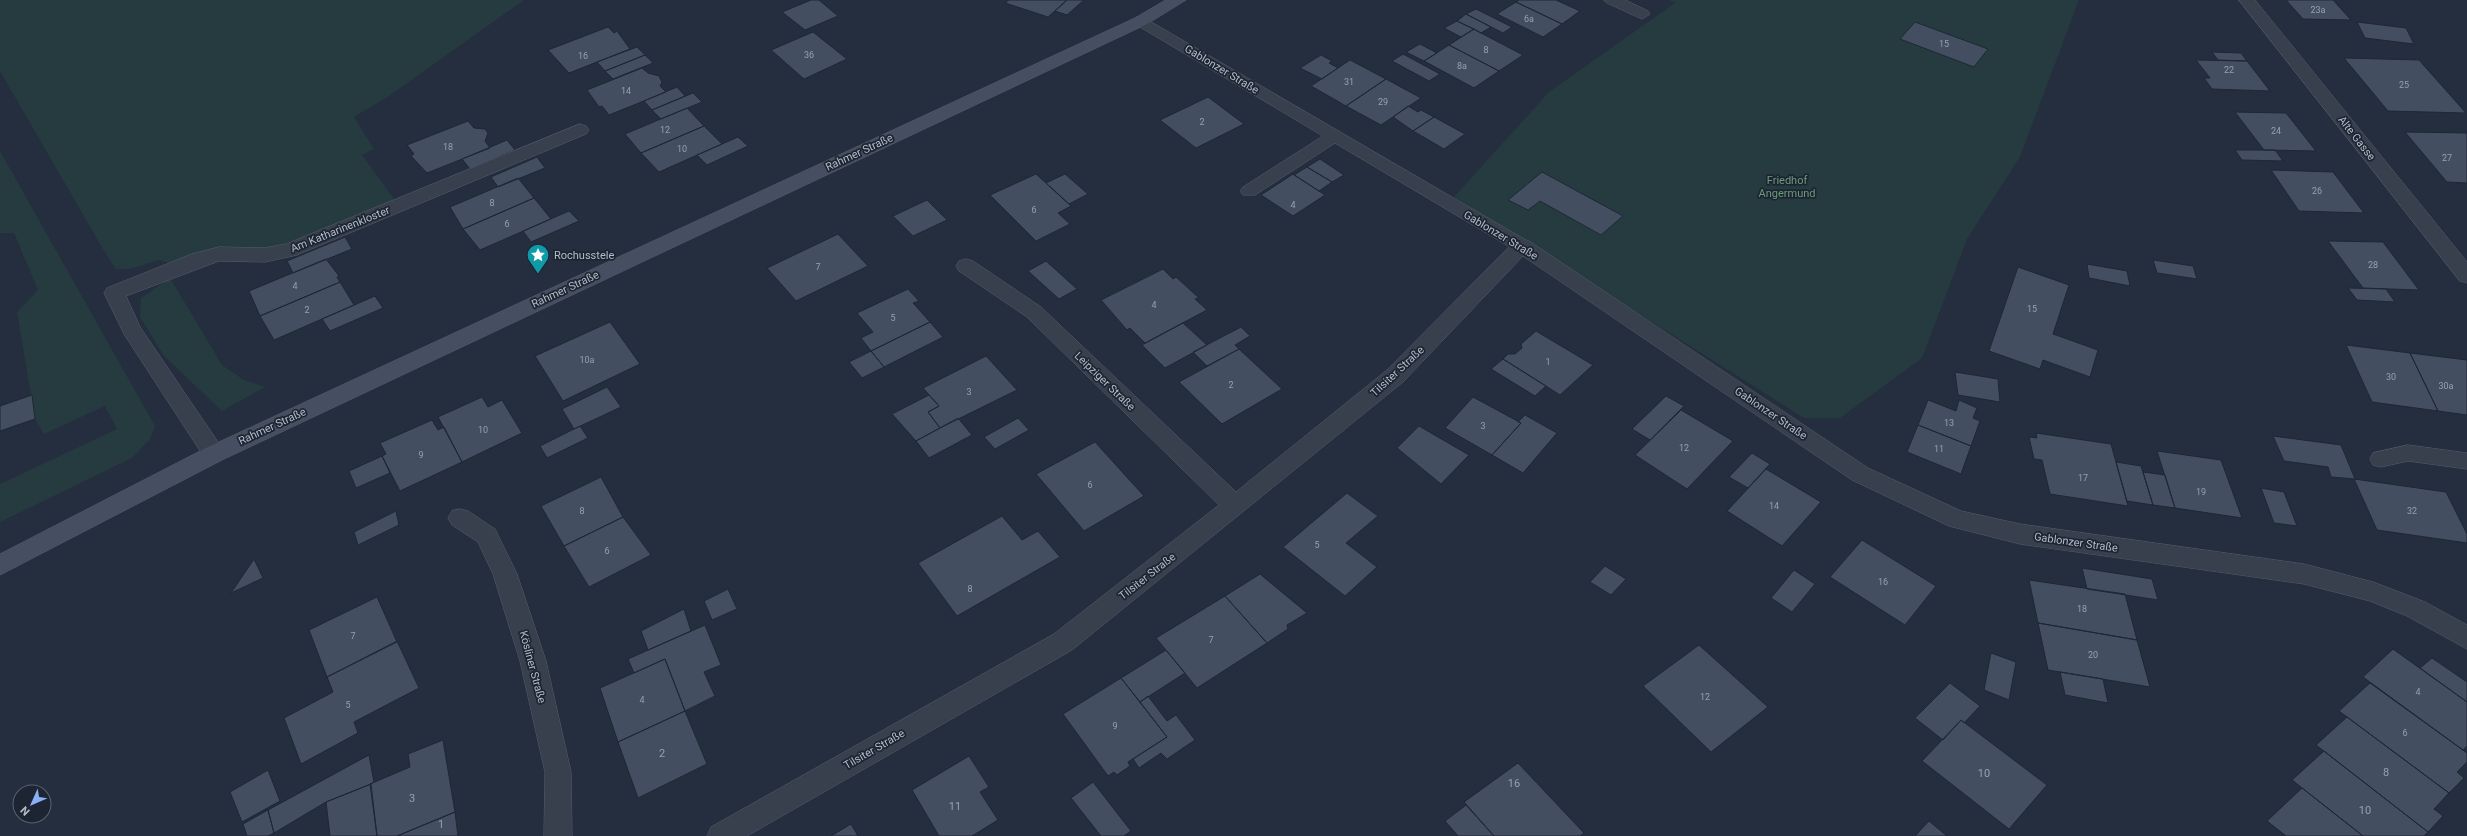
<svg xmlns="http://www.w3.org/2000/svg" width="2467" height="836" font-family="Roboto,sans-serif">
	<rect width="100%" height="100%" fill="#242e3e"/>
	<path fill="#263b3f" d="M 0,0 L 524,0 L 389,96 L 354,117 L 374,149 L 362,155 L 397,203 L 300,242 L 275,248 L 206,251 L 169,263 L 159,260 L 130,269 L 116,269 L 104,251 L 0,71 Z
		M 1669,0 L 2079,0 L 2020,157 L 1967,239 L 1922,358 L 1840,418 L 1804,418 L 1454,197 L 1549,92 L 1675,3 Z
		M 0,151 L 155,426 L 150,439 L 132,458 L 0,522 L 0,484 L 117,429 L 105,406 L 44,434 L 35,419 L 17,312 L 38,290 L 14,233 L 0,233 Z
		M 170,278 L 222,365 L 244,380 L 265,387 L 222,411 L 164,356 L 140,317 L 141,298 Z"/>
	<path fill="#434e60" stroke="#1f2735" d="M 811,0 L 819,0 L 838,16 L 805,30 L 782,12 Z
		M 1009,0 L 1067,0 L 1048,17 L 1005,3 Z
		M 1067,0 L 1084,0 L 1067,15 L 1055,11 Z
		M 1519,0 L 1556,0 L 1580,11 L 1562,24 L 1516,2 Z
		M 2286,0 L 2333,0 L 2351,20 L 2303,19 Z
		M 1516,2 L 1562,24 L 1543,37 L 1497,14 Z
		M 1476,9 L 1512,27 L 1503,33 L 1466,14 Z
		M 1466,14 L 1491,27 L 1481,33 L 1457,21 Z
		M 1457,21 L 1474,29 L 1461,37 L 1444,28 Z
		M 1915,22 L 1988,49 L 1974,67 L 1900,39 Z
		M 2357,22 L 2406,28 L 2414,44 L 2365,38 Z
		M 608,27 L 614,33 L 617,31 L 630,49 L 569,73 L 548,50 Z
		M 1474,29 L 1481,33 L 1523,55 L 1499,71 L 1449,45 Z
		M 813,32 L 847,59 L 804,79 L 771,50 Z
		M 1420,44 L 1437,53 L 1424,61 L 1406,52 Z
		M 1449,45 L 1499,71 L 1474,88 L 1424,61 Z
		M 637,47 L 645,55 L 605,71 L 597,62 Z
		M 2212,52 L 2241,53 L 2247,61 L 2218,60 Z
		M 1403,54 L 1440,74 L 1429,81 L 1392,61 Z
		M 645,55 L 653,63 L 613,79 L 605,71 Z
		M 1321,55 L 1332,61 L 1329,63 L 1338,68 L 1322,79 L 1300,68 Z
		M 2344,58 L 2419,60 L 2466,113 L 2388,111 Z
		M 1350,60 L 1386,79 L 1346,106 L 1311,86 Z
		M 2196,60 L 2247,61 L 2270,91 L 2212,89 L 2204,78 L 2210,78 Z
		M 642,68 L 648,73 L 659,76 L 662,82 L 660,86 L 666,92 L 609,115 L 602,106 L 599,107 L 587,90 Z
		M 1386,79 L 1421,98 L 1381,125 L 1346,106 Z
		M 677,87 L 685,96 L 652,110 L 644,101 Z
		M 693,93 L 702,102 L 661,119 L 652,110 Z
		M 1208,97 L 1244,124 L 1196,148 L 1160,120 Z
		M 1408,106 L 1418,112 L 1421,110 L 1434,117 L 1413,131 L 1393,117 Z
		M 687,108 L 704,126 L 641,153 L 625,134 Z
		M 2235,112 L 2286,113 L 2316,151 L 2264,150 Z
		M 1434,117 L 1465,134 L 1444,149 L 1413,131 Z
		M 468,121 L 474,128 L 485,129 L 488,133 L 485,141 L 490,148 L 427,173 L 411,156 L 414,154 L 407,145 Z
		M 704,126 L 722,144 L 659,172 L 641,153 Z
		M 2405,132 L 2467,133 L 2467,183 L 2447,182 Z
		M 738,137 L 748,146 L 707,165 L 697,155 Z
		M 507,140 L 515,150 L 470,169 L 462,159 Z
		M 2235,150 L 2275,150 L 2283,161 L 2242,160 Z
		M 537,157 L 545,168 L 498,187 L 491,177 Z
		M 1320,159 L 1344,175 L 1332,182 L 1307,167 Z
		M 1307,167 L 1332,182 L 1319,191 L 1294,175 Z
		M 2271,170 L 2333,172 L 2364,213 L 2299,211 Z
		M 1542,172 L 1623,216 L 1601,235 L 1540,201 L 1528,210 L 1508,200 Z
		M 1036,174 L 1071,206 L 1058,213 L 1070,224 L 1036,241 L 990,195 Z
		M 1065,174 L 1088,194 L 1069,204 L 1046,183 Z
		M 1293,174 L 1325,195 L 1293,216 L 1261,195 Z
		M 518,178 L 534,198 L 463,229 L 450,207 Z
		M 534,198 L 551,219 L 480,250 L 463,229 Z
		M 927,200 L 947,220 L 913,236 L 893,216 Z
		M 569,211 L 579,221 L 531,242 L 523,231 Z
		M 838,234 L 868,266 L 796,301 L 767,268 Z
		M 345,237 L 352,249 L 293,273 L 287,261 Z
		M 2328,241 L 2383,242 L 2419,290 L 2363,288 Z
		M 326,259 L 339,276 L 337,277 L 340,282 L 260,316 L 249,291 Z
		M 2153,260 L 2193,266 L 2197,279 L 2157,273 Z
		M 1046,261 L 1077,289 L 1059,299 L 1028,271 Z
		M 2087,264 L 2127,271 L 2130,286 L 2089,278 Z
		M 2018,267 L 2069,285 L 2053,334 L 2098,350 L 2090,377 L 2043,360 L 2040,369 L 1989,351 Z
		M 1163,269 L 1173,279 L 1176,277 L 1199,298 L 1195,299 L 1207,310 L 1145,343 L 1130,328 L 1127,330 L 1101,300 Z
		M 340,282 L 354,305 L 274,340 L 260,316 Z
		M 2348,288 L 2386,289 L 2395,302 L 2357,300 Z
		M 908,289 L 919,301 L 913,303 L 930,322 L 871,351 L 861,338 L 873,332 L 857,313 Z
		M 375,296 L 383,308 L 330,331 L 322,319 Z
		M 610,322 L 640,364 L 563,401 L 535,356 Z
		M 930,322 L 943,337 L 884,367 L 871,351 Z
		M 1183,323 L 1207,345 L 1165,368 L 1142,345 Z
		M 1241,327 L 1250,336 L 1235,345 L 1239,349 L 1207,366 L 1193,352 Z
		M 1536,331 L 1593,365 L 1560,395 L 1503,359 L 1508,354 L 1515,354 L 1522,348 L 1521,344 Z
		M 2346,345 L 2410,353 L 2438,411 L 2372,402 Z
		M 1239,349 L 1282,389 L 1222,424 L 1179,382 Z
		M 871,351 L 884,367 L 862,378 L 849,362 Z
		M 2410,353 L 2467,360 L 2467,415 L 2438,411 Z
		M 986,356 L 1017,390 L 940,428 L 928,412 L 939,406 L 923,388 Z
		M 1503,359 L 1546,386 L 1535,396 L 1491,369 Z
		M 1955,372 L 1998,379 L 2000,402 L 1958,395 Z
		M 607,387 L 621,407 L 574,429 L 562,409 Z
		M 32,395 L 35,419 L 0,431 L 0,406 Z
		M 929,395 L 939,406 L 928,412 L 940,428 L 916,441 L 892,414 Z
		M 1666,396 L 1684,406 L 1650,440 L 1632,429 Z
		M 482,397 L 488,407 L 502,400 L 522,433 L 462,462 L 438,417 Z
		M 1473,397 L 1521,423 L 1492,455 L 1445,428 Z
		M 1928,400 L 1956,411 L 1959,400 L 1977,408 L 1973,418 L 1980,421 L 1971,446 L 1918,425 Z
		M 1681,410 L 1733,441 L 1687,489 L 1635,455 Z
		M 1525,415 L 1557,433 L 1523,473 L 1492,455 L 1521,423 L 1518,422 Z
		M 958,418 L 972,435 L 929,458 L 916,441 Z
		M 1018,418 L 1029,430 L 995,449 L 984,437 Z
		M 432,420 L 438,430 L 444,427 L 462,462 L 400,491 L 382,456 L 386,454 L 380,443 Z
		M 1918,425 L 1971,446 L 1961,474 L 1907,452 Z
		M 580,426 L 588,438 L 547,458 L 540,446 Z
		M 1419,426 L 1469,455 L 1441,484 L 1397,448 Z
		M 2036,433 L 2111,444 L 2128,506 L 2050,494 L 2042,460 L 2034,459 L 2029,437 L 2037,438 Z
		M 2273,436 L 2341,445 L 2355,479 L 2331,477 L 2328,467 L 2284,461 Z
		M 1095,442 L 1144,496 L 1084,531 L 1036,474 Z
		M 2157,451 L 2221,460 L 2242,518 L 2175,508 Z
		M 1752,453 L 1770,464 L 1748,488 L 1729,477 Z
		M 382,456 L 390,473 L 356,488 L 349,471 Z
		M 2116,462 L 2141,466 L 2153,505 L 2127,501 Z
		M 1766,469 L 1821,502 L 1782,546 L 1727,511 Z
		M 2143,472 L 2165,475 L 2175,508 L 2153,505 Z
		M 601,477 L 623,517 L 564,546 L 541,506 Z
		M 2354,479 L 2446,492 L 2467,534 L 2467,543 L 2377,530 Z
		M 2261,488 L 2284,492 L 2297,526 L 2274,523 Z
		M 1347,493 L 1378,516 L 1346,543 L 1377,567 L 1345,596 L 1283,547 Z
		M 396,511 L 399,525 L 358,545 L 354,532 Z
		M 1002,516 L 1022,540 L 1038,531 L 1060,557 L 957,616 L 918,563 Z
		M 623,517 L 651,555 L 589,587 L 564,546 Z
		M 1862,540 L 1936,586 L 1905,625 L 1830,577 Z
		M 254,559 L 263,578 L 231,593 Z
		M 1605,566 L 1626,579 L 1611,595 L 1590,582 Z
		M 2082,568 L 2152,579 L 2158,600 L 2087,589 Z
		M 1794,570 L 1815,584 L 1792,612 L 1771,598 Z
		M 1260,574 L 1307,613 L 1287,625 L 1288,629 L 1267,643 L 1225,596 Z
		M 2029,580 L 2125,594 L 2137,640 L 2038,623 Z
		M 728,589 L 737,609 L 712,620 L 704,601 Z
		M 1225,596 L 1267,643 L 1197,688 L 1156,638 Z
		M 377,597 L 397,642 L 327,677 L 309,630 Z
		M 684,609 L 691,631 L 648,650 L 641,631 Z
		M 2038,623 L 2137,640 L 2150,687 L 2048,670 Z
		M 705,625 L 721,665 L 704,672 L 715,696 L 685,711 L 665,659 L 634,673 L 628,659 Z
		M 397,641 L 419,688 L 354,722 L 358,733 L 301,764 L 284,718 L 333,692 L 327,677 Z
		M 1699,645 L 1768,707 L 1711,752 L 1643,686 Z
		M 2393,649 L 2467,702 L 2467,746 L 2463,750 L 2363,677 Z
		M 1166,650 L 1185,673 L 1140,702 L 1121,678 Z
		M 1991,653 L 2016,662 L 2009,700 L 1984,690 Z
		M 2432,658 L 2467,682 L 2467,702 L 2420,668 Z
		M 665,659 L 685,711 L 618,742 L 600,688 Z
		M 2060,672 L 2103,679 L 2108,703 L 2065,695 Z
		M 1121,678 L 1167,737 L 1128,762 L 1130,766 L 1117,775 L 1114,772 L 1108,776 L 1063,714 Z
		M 1950,683 L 1980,706 L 1964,723 L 1961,720 L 1943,740 L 1915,718 Z
		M 2370,683 L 2467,753 L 2467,762 L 2457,772 L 2464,778 L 2449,793 L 2339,711 Z
		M 1148,696 L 1167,721 L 1176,715 L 1195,740 L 1167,759 L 1161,753 L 1139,768 L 1133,759 L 1167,737 L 1140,702 Z
		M 685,711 L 707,764 L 638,798 L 618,742 Z
		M 2347,717 L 2449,793 L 2434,809 L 2443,816 L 2428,832 L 2316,745 Z
		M 1961,720 L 2047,785 L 2009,829 L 1922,761 Z
		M 443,740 L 455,812 L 397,836 L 377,836 L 370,784 L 410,767 L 408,754 Z
		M 2324,751 L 2428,832 L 2424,836 L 2363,836 L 2292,780 Z
		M 369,755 L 374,782 L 371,784 L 326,802 L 274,833 L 268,810 Z
		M 969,756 L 989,787 L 980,792 L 998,820 L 972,836 L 939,836 L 912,790 Z
		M 1518,763 L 1584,833 L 1580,836 L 1494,836 L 1464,802 Z
		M 268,770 L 280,801 L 242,822 L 230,792 Z
		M 1093,782 L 1131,831 L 1124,836 L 1101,836 L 1071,798 Z
		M 371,784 L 377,836 L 330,836 L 326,802 Z
		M 2302,788 L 2363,836 L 2286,836 L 2267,821 Z
		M 1466,805 L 1494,836 L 1458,836 L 1445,821 Z
		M 268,810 L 274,833 L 268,836 L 247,836 L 243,824 Z
		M 455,812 L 458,836 L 397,836 Z
		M 1929,821 L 1947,836 L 1915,836 Z
		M 851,824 L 858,836 L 831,836 Z"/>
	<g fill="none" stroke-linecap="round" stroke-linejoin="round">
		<g stroke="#565e6c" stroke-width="1">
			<path id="service" d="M 1604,0 L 1625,0 L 1648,11 L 1650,14 L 1642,19 L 1607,3 Z
				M 1141,16 L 1529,242 L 1531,246 L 1529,250 L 1522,252 L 1515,250 L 1335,143 L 1255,195 L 1243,195 L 1240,191 L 1243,187 L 1323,136 L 1135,24 L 1133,21 L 1135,18 Z
				M 2408,445 L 2467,453 L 2467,469 L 2408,461 L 2381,467 L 2373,465 L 2370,459 L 2373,453 Z"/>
		</g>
		<g stroke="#565e6c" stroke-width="1">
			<path id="minor" d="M 2239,0 L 2255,0 L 2467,262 L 2467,283 L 2460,281 Z
				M 580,124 L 586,126 L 589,130 L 586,134 L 297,255 L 265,262 L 219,261 L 126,296 L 140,327 L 222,448 L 225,454 L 222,460 L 214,463 L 206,460 L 124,334 L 104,293 L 107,288 L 192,254 L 219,247 L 265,248 L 286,244 Z
				M 1522,239 L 1529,241 L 1868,468 L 1961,511 L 2020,524 L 2304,564 L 2373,582 L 2425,602 L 2467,625 L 2467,649 L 2407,616 L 2370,601 L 2304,584 L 2020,544 L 1949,526 L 1852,480 L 1523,256 L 1403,382 L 1072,650 L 747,836 L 707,836 L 711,827 L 1054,634 L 1219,505 L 1027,317 L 959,271 L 956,266 L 959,261 L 966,259 L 973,261 L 1041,307 L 1236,492 L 1387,370 L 1515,241 Z
				M 460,509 L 468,511 L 495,529 L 517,574 L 546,661 L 571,772 L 572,836 L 544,836 L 545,772 L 520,661 L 493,574 L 478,542 L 452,525 L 448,518 L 452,511 Z"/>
		</g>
		<g stroke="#565e6c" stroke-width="1">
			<path id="secondary" d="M 1166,0 L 1186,0 L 1147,24 L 222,460 L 0,575 L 0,554 L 206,448 L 1135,18 Z"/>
		</g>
		<use href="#service" fill="#38404e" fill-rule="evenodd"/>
		<use href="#minor" fill="#38404e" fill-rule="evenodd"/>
		<use href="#secondary" fill="#464f61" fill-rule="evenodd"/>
	</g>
	<defs>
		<g id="sight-pin" transform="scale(1.15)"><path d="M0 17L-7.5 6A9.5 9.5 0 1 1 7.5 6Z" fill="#0f9aa8" stroke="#1d2533"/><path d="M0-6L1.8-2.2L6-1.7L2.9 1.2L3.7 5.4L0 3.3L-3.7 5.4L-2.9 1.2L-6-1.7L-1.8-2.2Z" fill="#fff"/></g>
	</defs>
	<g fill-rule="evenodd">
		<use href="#sight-pin" x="538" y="255"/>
	</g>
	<g text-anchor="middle" stroke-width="3.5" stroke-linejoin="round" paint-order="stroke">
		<g font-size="9" fill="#98a0af">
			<text x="2318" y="13">23a</text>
			<text x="1529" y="22">6a</text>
			<text x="1944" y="47">15</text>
			<text x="1486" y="53">8</text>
			<text x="809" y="58">36</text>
			<text x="583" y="59">16</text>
			<text x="1462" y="69">8a</text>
			<text x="2229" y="73">22</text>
			<text x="1349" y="85">31</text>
			<text x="2404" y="88">25</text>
			<text x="626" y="94">14</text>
			<text x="1383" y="105">29</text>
			<text x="1202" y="125">2</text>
			<text x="665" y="133">12</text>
			<text x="2276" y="134">24</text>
			<text x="448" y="150">18</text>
			<text x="682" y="152">10</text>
			<text x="2447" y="161">27</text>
			<text x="2317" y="194">26</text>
			<text x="492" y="206">8</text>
			<text x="1293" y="208">4</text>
			<text x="1034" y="213">6</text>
			<text x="507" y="227">6</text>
			<text x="2373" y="268">28</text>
			<text x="818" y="270">7</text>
			<text x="295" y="289">4</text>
			<text x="1154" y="308">4</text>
			<text x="2032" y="312">15</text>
			<text x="307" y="313">2</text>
			<text x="893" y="321">5</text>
			<text x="587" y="363">10a</text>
			<text x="1548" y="365">1</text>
			<text x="2391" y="380">30</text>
			<text x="1231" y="388">2</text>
			<text x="2446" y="389">30a</text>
			<text x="969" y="395">3</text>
			<text x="1949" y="426">13</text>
			<text x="1483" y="429">3</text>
			<text x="483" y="433">10</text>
			<text x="1684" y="451">12</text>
			<text x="1939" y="452">11</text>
			<text x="421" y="458">9</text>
			<text x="2083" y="481">17</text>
			<text x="1090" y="488">6</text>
			<text x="2201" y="495">19</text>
			<text x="1774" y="509">14</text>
			<text x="582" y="514">8</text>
			<text x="2412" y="514">32</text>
			<text x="1317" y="548">5</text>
			<text x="607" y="554">6</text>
			<text x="1883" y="585">16</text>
			<text x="970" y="592">8</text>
			<text x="2082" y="612">18</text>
			<text x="353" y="639">7</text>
			<text x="1211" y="643">7</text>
			<text x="2093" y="658">20</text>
			<text x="2418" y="695">4</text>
			<text x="1705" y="700">12</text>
			<text x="642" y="703">4</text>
			<text x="348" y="708">5</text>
			<text x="1115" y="729">9</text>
			<text x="2405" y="736">6</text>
		</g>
		<g font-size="11" fill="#b4bbc9" stroke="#1d2533">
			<text transform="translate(1222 69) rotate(31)" y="4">Gablonzer Straße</text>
			<text transform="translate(2357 138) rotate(52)" y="4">Alte Gasse</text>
			<text transform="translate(859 152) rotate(-25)" y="4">Rahmer Straße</text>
			<text transform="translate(340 229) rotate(-22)" y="4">Am Katharinenkloster</text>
			<text transform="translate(1501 235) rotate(31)" y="4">Gablonzer Straße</text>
			<text transform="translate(565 289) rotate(-25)" y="4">Rahmer Straße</text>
			<text transform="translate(1397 371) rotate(-43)" y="4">Tilsiter Straße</text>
			<text transform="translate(1105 381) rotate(44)" y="4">Leipziger Straße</text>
			<text transform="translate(1771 413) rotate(34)" y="4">Gablonzer Straße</text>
			<text transform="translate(272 426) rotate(-25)" y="4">Rahmer Straße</text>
			<text transform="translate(2076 542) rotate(8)" y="4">Gablonzer Straße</text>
			<text transform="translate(1147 576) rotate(-38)" y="4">Tilsiter Straße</text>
			<text transform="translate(533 667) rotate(75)" y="4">Kösliner Straße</text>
			<text transform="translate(874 749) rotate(-30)" y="4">Tilsiter Straße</text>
		</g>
		<g font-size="11" fill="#6b9a78" stroke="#1d2533">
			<text x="1787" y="184">Friedhof<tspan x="1787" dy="13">Angermund</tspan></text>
		</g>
		<g font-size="11" fill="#b4bbc9" stroke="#1d2533" text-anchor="start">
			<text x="554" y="259">Rochusstele</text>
		</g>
		<g font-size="11" fill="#98a0af">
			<text x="662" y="757">2</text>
			<text x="2386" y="776">8</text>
			<text x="1984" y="777">10</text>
			<text x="1514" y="787">16</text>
			<text x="412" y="802">3</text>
			<text x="955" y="810">11</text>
			<text x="2365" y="814">10</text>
			<text x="441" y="828">1</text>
		</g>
	</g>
	<g transform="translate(32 804) rotate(225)"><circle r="19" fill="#1d2533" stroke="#59616f"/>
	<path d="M0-3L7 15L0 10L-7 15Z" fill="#8baff7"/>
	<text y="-6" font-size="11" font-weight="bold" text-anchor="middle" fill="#b4bbc9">N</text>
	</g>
</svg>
